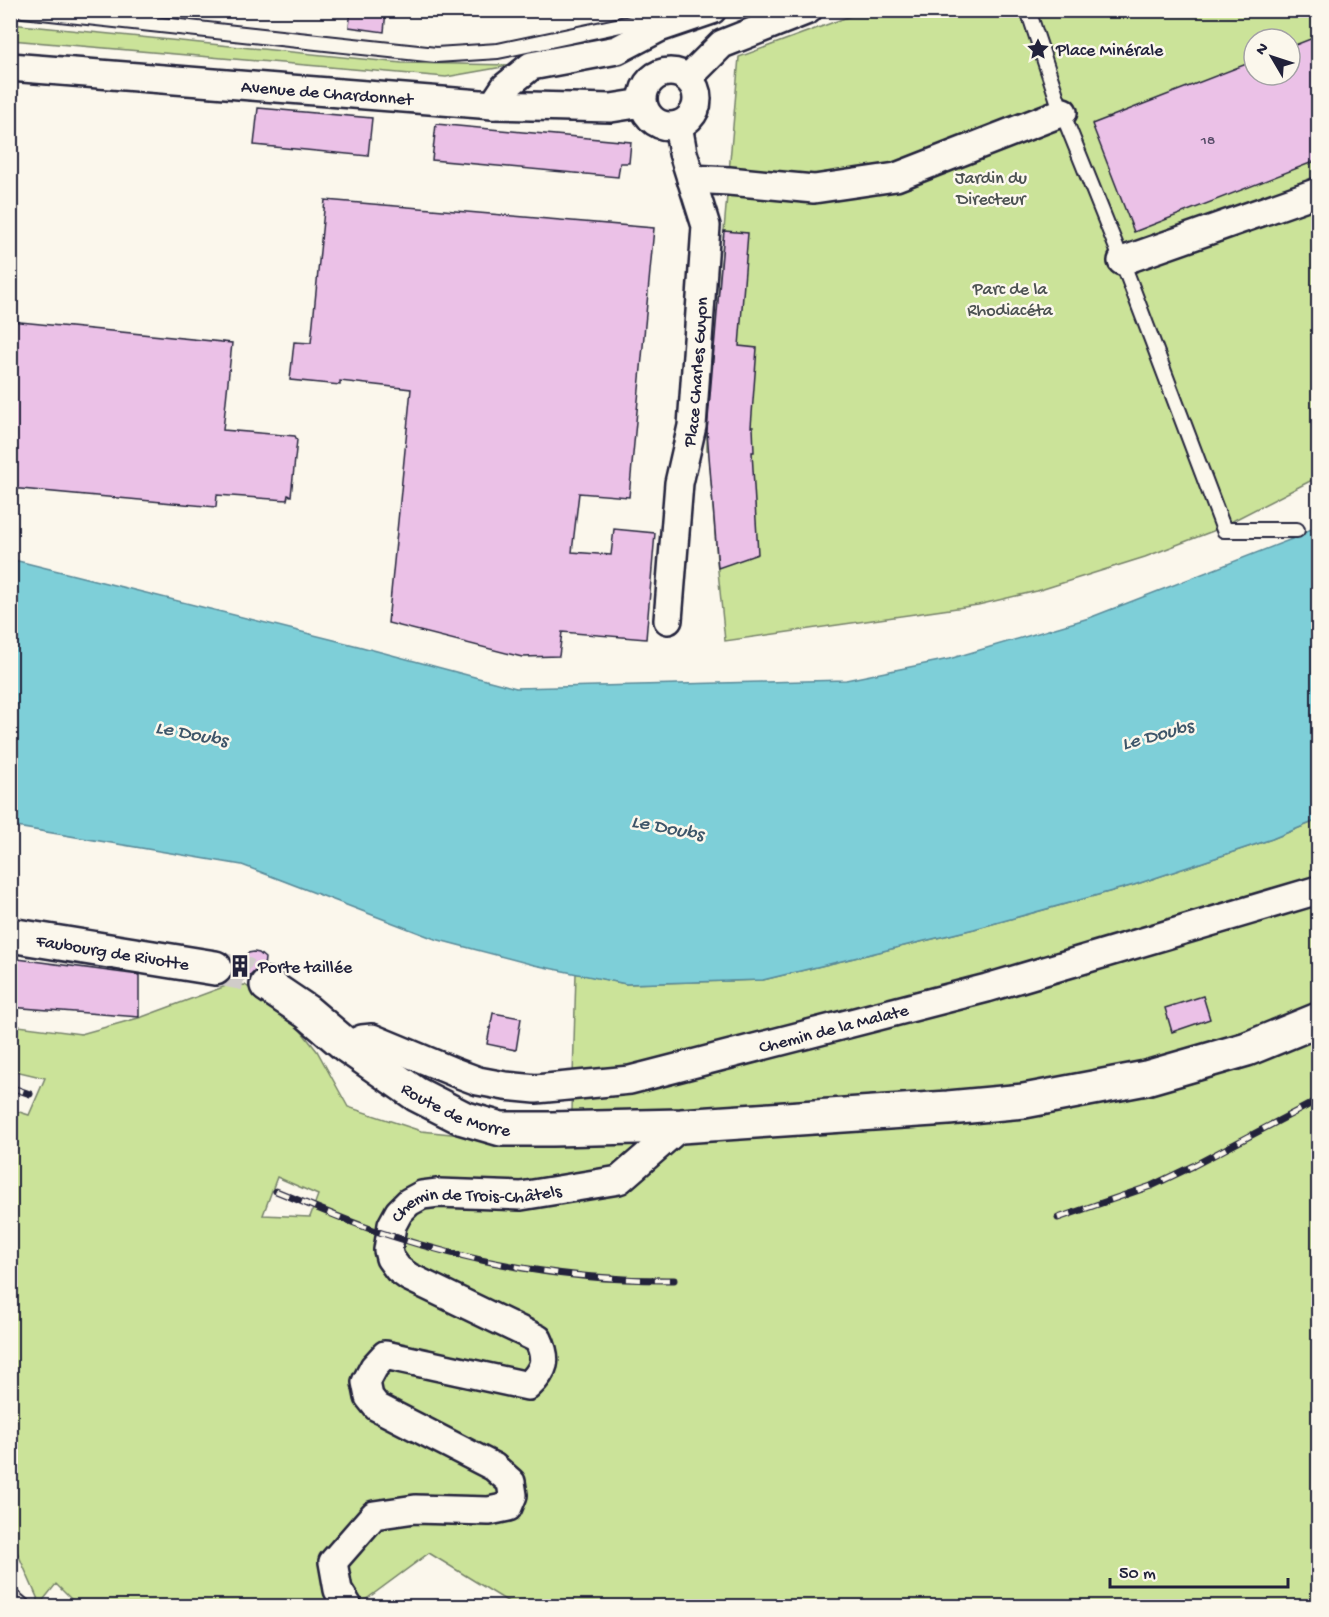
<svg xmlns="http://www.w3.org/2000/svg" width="1329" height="1617" font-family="'Gochi Hand',sans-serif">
	<rect width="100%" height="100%" fill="#fbf7ec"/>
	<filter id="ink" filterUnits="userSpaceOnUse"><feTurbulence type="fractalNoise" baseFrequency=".0167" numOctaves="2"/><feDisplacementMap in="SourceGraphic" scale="12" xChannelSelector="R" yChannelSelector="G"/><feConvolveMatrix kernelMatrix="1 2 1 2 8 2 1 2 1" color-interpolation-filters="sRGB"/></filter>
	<g filter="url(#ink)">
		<path fill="#cbe399" stroke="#76826a" stroke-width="1.5" fill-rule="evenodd" d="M 864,11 L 1318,11 L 1318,477 L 1213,531 L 1145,557 L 1037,591 L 978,605 L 725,641 L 717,561 L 709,451 L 707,450 L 707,426 L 739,57 ZM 1254,39 L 1290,39 L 1290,75 L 1254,75 Z
			M 10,24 L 402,63 L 514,65 L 446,77 L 11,40 Z
			M 1318,820 L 1318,1606 L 863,1606 L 861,1601 L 826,1603 L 826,1606 L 515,1606 L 429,1553 L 357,1606 L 78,1606 L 56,1584 L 40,1604 L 11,1538 L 10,1109 L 29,1115 L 45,1078 L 11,1070 L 11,1025 L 81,1034 L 142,1017 L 226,986 L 245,985 L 290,1017 L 317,1051 L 348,1107 L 421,1131 L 571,1146 L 576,973 L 626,984 L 763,980 L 974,929 L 1134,885 L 1272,839 ZM 277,1177 L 318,1195 L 310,1217 L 263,1215 Z"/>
		<path fill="#7ecfd8" stroke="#598a99" stroke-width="1.5" d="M 1318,525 L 1318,820 L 1272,839 L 1134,885 L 974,929 L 763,980 L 626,984 L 534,965 L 435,939 L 242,865 L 11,826 L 10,559 L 358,646 L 516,688 L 846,680 L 949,659 L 1089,618 L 1297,537 Z"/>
		<path fill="#ebc1e7" stroke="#22223b" stroke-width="1.5" d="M 351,10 L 386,10 L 384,32 L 349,27 Z
			M 1318,36 L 1318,160 L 1134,232 L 1092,124 L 1254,61 L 1254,75 L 1290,75 L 1290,47 Z
			M 258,108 L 372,118 L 368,156 L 254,145 Z
			M 436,124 L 631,142 L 629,163 L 620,163 L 618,177 L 432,160 Z
			M 325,200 L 654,228 L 629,497 L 579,493 L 572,552 L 611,555 L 614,529 L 655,533 L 646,639 L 562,632 L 559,656 L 522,657 L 388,623 L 411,389 L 340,381 L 340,385 L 290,380 L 294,342 L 311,343 Z
			M 724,231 L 748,233 L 739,346 L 757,348 L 751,427 L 753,427 L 754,452 L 752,452 L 758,554 L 718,568 L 707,431 Z
			M 10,321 L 232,343 L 223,430 L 295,436 L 297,440 L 291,496 L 288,495 L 287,500 L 217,495 L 216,507 L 10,488 Z
			M 254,952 L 259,953 L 265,958 L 264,967 L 258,968 L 251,975 L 228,981 L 233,971 L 248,953 Z
			M 10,958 L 139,975 L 139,1017 L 10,1007 Z
			M 1203,996 L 1210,1019 L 1172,1032 L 1165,1008 Z
			M 493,1013 L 521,1018 L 516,1050 L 487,1044 Z"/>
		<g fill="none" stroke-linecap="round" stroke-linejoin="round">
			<path stroke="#d0ccc9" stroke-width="33" stroke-dasharray="33 16" stroke-linecap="butt" d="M 215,968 L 245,974 L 267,985"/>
			<g stroke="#22223b" stroke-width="18">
				<path id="lane" d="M 23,10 L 436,55 L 498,51 L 654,18
					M 1028,10 L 1060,107 L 1122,261 L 1224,530 L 1297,530
					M 10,1595 L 23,1606"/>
			</g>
			<g stroke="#22223b" stroke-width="32">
				<g id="street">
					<path id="s1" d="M 10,67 L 493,105 L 611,108 L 643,103"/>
					<circle cx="670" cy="99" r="27"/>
					<path d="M 688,78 L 722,44 L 808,10"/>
					<path d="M 493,105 L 505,87 L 531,66 L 617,50 L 659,28 L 712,10"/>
					<path d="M 691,179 L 729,181 L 814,189 L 896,177 L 1063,112"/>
					<path d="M 1122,261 L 1318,192"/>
					<path id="s2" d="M 668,620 L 679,483 L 692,426 L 706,226 L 683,153 L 678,125"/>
					<path id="s3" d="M 347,1046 L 362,1039 L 372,1038 L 454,1072 L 478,1081 L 505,1086 L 536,1089 L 630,1080 L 987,988 L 1318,890"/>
					<path id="s4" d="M 348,1606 L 338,1590 L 333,1562 L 374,1515 L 415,1509 L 489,1511 L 508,1507 L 513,1495 L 511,1482 L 494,1467 L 377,1407 L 369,1397 L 366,1382 L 374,1367 L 385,1355 L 528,1386 C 545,1370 548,1360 538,1339 L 409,1277 L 398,1269 L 390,1258 L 388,1250 L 392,1225 L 399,1212 L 409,1202 L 422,1195 L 438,1193 L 521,1196 L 619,1180 L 681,1126"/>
				</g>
			</g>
			<g stroke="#22223b" stroke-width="38">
				<g id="secondary">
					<path id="s5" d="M 10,935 L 215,968"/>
					<path id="s6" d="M 267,985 L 307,1012 L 347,1046 L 416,1094 L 463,1118 L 501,1129 L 552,1129 L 681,1126 L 948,1108 L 1024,1101 L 1146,1078 L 1247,1049 L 1318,1020"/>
				</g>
			</g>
			<use href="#lane" stroke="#fbf7ec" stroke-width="14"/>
			<use href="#street" stroke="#fbf7ec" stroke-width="27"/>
			<use href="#secondary" stroke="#fbf7ec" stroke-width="33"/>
			<g stroke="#22223b" stroke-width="7">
				<path id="rail" d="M 10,1087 L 30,1094
					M 276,1191 C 311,1205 346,1221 382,1233 C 476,1264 576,1281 674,1280
					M 1058,1218 L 1151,1186 L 1193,1166 L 1318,1100"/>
			</g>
			<use href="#rail" stroke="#fbf7ec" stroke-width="4.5" stroke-dasharray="14" stroke-linecap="butt"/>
		</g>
	</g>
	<defs>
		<g id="sight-bare" transform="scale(1.8)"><path d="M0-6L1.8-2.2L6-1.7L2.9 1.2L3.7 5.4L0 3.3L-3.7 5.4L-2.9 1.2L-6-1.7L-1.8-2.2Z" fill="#22223b" stroke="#fbf7ec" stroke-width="2.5" paint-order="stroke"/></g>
		<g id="building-bare" transform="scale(1.8)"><path d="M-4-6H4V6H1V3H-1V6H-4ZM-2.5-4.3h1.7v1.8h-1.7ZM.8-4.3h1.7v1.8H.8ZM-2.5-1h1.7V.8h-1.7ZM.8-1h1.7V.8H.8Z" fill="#22223b" stroke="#fbf7ec" stroke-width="2.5" paint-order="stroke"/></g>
	</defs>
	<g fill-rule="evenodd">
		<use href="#sight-bare" x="1038" y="49"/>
		<use href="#building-bare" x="240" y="966"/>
	</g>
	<g text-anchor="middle" stroke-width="5" stroke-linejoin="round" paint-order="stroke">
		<g font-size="15" fill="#544a66">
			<text x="1208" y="144">18</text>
		</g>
		<g font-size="18" fill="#22223b" stroke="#fbf7ec" text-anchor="start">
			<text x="1056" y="55">Place Minérale</text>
			<text x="258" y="972">Porte taillée</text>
		</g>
		<g font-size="18" fill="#22223b" stroke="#fbf7ec">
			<text dy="6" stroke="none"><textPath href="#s1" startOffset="318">Avenue de Chardonnet</textPath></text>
			<text dy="6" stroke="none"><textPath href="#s2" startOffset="250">Place Charles Guyon</textPath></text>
			<text dy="6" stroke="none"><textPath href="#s5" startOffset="104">Faubourg de Rivotte</textPath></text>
			<text dy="6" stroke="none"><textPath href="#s3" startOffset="504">Chemin de la Malate</textPath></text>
			<text dy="6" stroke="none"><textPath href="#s6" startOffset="228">Route de Morre</textPath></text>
			<text dy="6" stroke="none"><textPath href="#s4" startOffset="984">Chemin de Trois-Châtels</textPath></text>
		</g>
		<g font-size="18" fill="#4c5252" stroke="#fbf7ec">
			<text x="991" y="183">Jardin du<tspan x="991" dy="21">Directeur</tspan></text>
			<text x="1010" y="294">Parc de la<tspan x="1010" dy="21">Rhodiacéta</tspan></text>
		</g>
		<g font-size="20" font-style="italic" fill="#3e566a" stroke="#fbf7ec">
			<text transform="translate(192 732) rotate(11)" y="7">Le Doubs</text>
			<text transform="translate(1157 733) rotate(-15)" y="7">Le Doubs</text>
			<text transform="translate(668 826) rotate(11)" y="7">Le Doubs</text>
		</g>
	</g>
	<rect width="1329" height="1617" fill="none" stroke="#fbf7ec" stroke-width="36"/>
	<rect x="18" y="18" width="1293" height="1581" fill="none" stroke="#22223b" stroke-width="2" filter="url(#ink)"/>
	<g transform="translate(1272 57) rotate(309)"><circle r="28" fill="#fbf7ec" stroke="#a4a2a5" stroke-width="1.5"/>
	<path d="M0-4.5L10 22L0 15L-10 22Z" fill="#22223b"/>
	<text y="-9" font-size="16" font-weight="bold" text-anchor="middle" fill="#22223b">N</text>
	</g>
	<path d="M1110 1578v9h178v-9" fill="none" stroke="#22223b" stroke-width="3"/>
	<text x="1119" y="1578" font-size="18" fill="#22223b" stroke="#fbf7ec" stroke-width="4.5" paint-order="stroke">50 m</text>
</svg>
